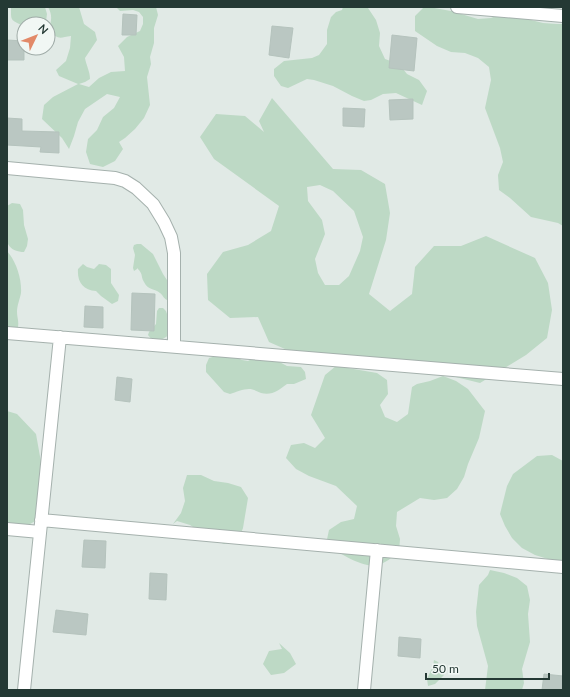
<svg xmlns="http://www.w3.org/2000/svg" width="570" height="697" font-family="Lato,sans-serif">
	<rect width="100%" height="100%" fill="#e1eae6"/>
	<path fill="#bdd9c5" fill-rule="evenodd" d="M 11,7 L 45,7 L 47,14 L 46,21 L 41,24 L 24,24 L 24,26 C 10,20 11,21 11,7 Z
		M 48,7 L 79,7 L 84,24 L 95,32 L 97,40 L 85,58 C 86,65 90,71 90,79 L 85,82 L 79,84 L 89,87 L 99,78 L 111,72 L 125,71 L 124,57 L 118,46 L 127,37 L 140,31 L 143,24 L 143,17 L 139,12 L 133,10 L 120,11 L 116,7 L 156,7 L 158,15 L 154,28 L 154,43 L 150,57 L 151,64 L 147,77 L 150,105 L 144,118 L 135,129 L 125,138 L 119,142 L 123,149 L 115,161 L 103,167 L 90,164 L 86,152 L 88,139 L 97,130 L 103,117 L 114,108 L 120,97 L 107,94 L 85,109 L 78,122 L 74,136 L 69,149 L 62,138 L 42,119 L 44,105 L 53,97 L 78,84 L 59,76 L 56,70 L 66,61 L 70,48 L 71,36 C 59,38 58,40 49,30 C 51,21 53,16 48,7 Z
		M 343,7 L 366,7 L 368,8 L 376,20 L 380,33 L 379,46 L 385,59 L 399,64 L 407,74 L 419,80 L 427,91 L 422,105 L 396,93 L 383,94 L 371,100 L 364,101 L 352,96 L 333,86 L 314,80 L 307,79 L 288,88 L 281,86 L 274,76 L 274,69 L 284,61 L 312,58 L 319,55 L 327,44 L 327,30 L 331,17 L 336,12 L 342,10 Z
		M 424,7 L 429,7 L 451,11 L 478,19 L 491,18 L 503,13 L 543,23 L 557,24 L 563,24 L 563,226 L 558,223 L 531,217 L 510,198 L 499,190 L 498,175 L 503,162 L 500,148 L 485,108 L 491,80 L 489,67 L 478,58 L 465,53 L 451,52 L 437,46 L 415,31 L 415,16 Z
		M 272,98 L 333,169 L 361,170 L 385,184 L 390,213 L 386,240 L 369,294 L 390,311 L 412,294 L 415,267 L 434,246 L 461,246 L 486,236 L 535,258 L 548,283 L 552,310 L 547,338 L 526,355 L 480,383 L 403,364 L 294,353 L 269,342 L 258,317 L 230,318 L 208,300 L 207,274 L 223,252 L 248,245 L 271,231 L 279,206 L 214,159 L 200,137 L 216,114 L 245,116 L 264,132 L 259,121 ZM 320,185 L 333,191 L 354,211 L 363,237 L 360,251 L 349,276 L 339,285 L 325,285 L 318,273 L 315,259 L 325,234 L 322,220 L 308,201 L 307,187 Z
		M 12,203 L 20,204 L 23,210 L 24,225 L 28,239 L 27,246 L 24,252 C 18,252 11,250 8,244 C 6,240 7,212 7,206 Z
		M 137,244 L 141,244 L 153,254 L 163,274 L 167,280 L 171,281 L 175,293 L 167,300 C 163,298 163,295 160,293 C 155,288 148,291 144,282 C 140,275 144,275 137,268 L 137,269 L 134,271 L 133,268 L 135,255 L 133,248 L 134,245 Z
		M 7,251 C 16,261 22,279 21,293 C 20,299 17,305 17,312 C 17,317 19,321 18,327 L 12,331 L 7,331 Z
		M 83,264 L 87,267 L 94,269 L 99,264 L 106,265 L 111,269 L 111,283 L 119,295 L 118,301 L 112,304 L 101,296 L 96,291 C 83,290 77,282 78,269 Z
		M 159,308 L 163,308 L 166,311 L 167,314 L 171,320 L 174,331 C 166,337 156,347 148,335 L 149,332 L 156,324 L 157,311 Z
		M 229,354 L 242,360 L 248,361 L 255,357 L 268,356 L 287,366 L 301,367 L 305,372 L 306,379 L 294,384 L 287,384 C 279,390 272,396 261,393 C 257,391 253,389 249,389 C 243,389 236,392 230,394 L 224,392 L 206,372 L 206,365 L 209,358 L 216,356 Z
		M 336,366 L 377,373 L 387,380 L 388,394 L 380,405 L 385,417 L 397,422 L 408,414 L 412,387 L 417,384 L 430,381 L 443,376 L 456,381 L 468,389 L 485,411 L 479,438 L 468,464 L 464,477 L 457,489 L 447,498 L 434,500 L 420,498 L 397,512 L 396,526 L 400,539 L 399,552 C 394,556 384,564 378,565 C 364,569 337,552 326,544 L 329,530 L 341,522 L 354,519 L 357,506 L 336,486 L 309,476 L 296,469 L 286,458 L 291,445 L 304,443 L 315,448 L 325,438 L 311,415 L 325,375 Z
		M 7,411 L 17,414 L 36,434 L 41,462 L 39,519 L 14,533 L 7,531 Z
		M 552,455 L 563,461 L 563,561 L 548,559 L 535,555 L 522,548 L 512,538 L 505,526 L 500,514 L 507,486 L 513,474 L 537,456 Z
		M 187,475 L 201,475 L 214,481 L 228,483 L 241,487 L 248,498 L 243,528 L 238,541 L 224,544 L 212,539 L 190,525 L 177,521 L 173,524 L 181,513 L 185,501 L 183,488 Z
		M 490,570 L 504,573 L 517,578 L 527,586 L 530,600 L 528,614 L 530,642 L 522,669 L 524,683 L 522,690 L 485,690 L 488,666 L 477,626 L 476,612 L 479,585 L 488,575 Z
		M 279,643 L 290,653 L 296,664 L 284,673 L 271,675 L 263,664 L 269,651 L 282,649 Z
		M 434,660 L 438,662 L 444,675 L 435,684 L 428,686 L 427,679 L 433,666 Z"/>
	<path fill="#bac7c2" stroke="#b5c3bd" d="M 123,14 L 137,15 L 136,35 L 122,35 Z
		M 272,26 L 293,28 L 289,58 L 269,55 Z
		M 392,35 L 417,38 L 414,71 L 389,68 Z
		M 7,40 L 24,41 L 24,60 L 7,60 Z
		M 413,99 L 413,119 L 390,120 L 389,100 Z
		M 343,108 L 365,109 L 364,127 L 343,126 Z
		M 7,118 L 22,119 L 22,131 L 59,132 L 59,153 L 40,152 L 41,147 L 7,145 Z
		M 132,293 L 155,294 L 154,331 L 131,330 Z
		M 85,306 L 103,307 L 103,328 L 84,327 Z
		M 117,377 L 132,379 L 130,402 L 115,400 Z
		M 84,540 L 106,541 L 105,568 L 82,567 Z
		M 150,573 L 167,574 L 166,600 L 149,599 Z
		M 56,610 L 88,614 L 86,635 L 53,632 Z
		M 399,637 L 421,639 L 420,658 L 398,656 Z
		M 544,674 L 563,676 L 562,690 L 542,690 Z"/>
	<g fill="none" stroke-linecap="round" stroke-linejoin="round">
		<g stroke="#a5b1ad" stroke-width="14">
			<path id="minor" d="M 457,7 L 563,16
				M 7,168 L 115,178 L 125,181 L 136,188 L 153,204 L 164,222 L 171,237 L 174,253 L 174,346
				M 7,333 L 563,379
				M 41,520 L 563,567
				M 7,529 L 40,532
				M 24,690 L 60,337
				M 364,690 L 377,550"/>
		</g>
		<use href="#minor" stroke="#fff" stroke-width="12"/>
	</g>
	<rect width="570" height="697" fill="none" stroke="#243934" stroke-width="16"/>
	<g transform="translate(36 36) rotate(47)"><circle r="19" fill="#f1f7f4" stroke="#9faba7"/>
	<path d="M0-3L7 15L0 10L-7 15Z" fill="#e28968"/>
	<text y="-6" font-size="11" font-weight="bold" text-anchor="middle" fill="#243934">N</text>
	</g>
	<path d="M426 673v6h123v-6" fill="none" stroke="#243934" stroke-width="2"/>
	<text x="432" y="673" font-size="12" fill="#243934" stroke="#f1f7f4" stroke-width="3" paint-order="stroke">50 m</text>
</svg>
